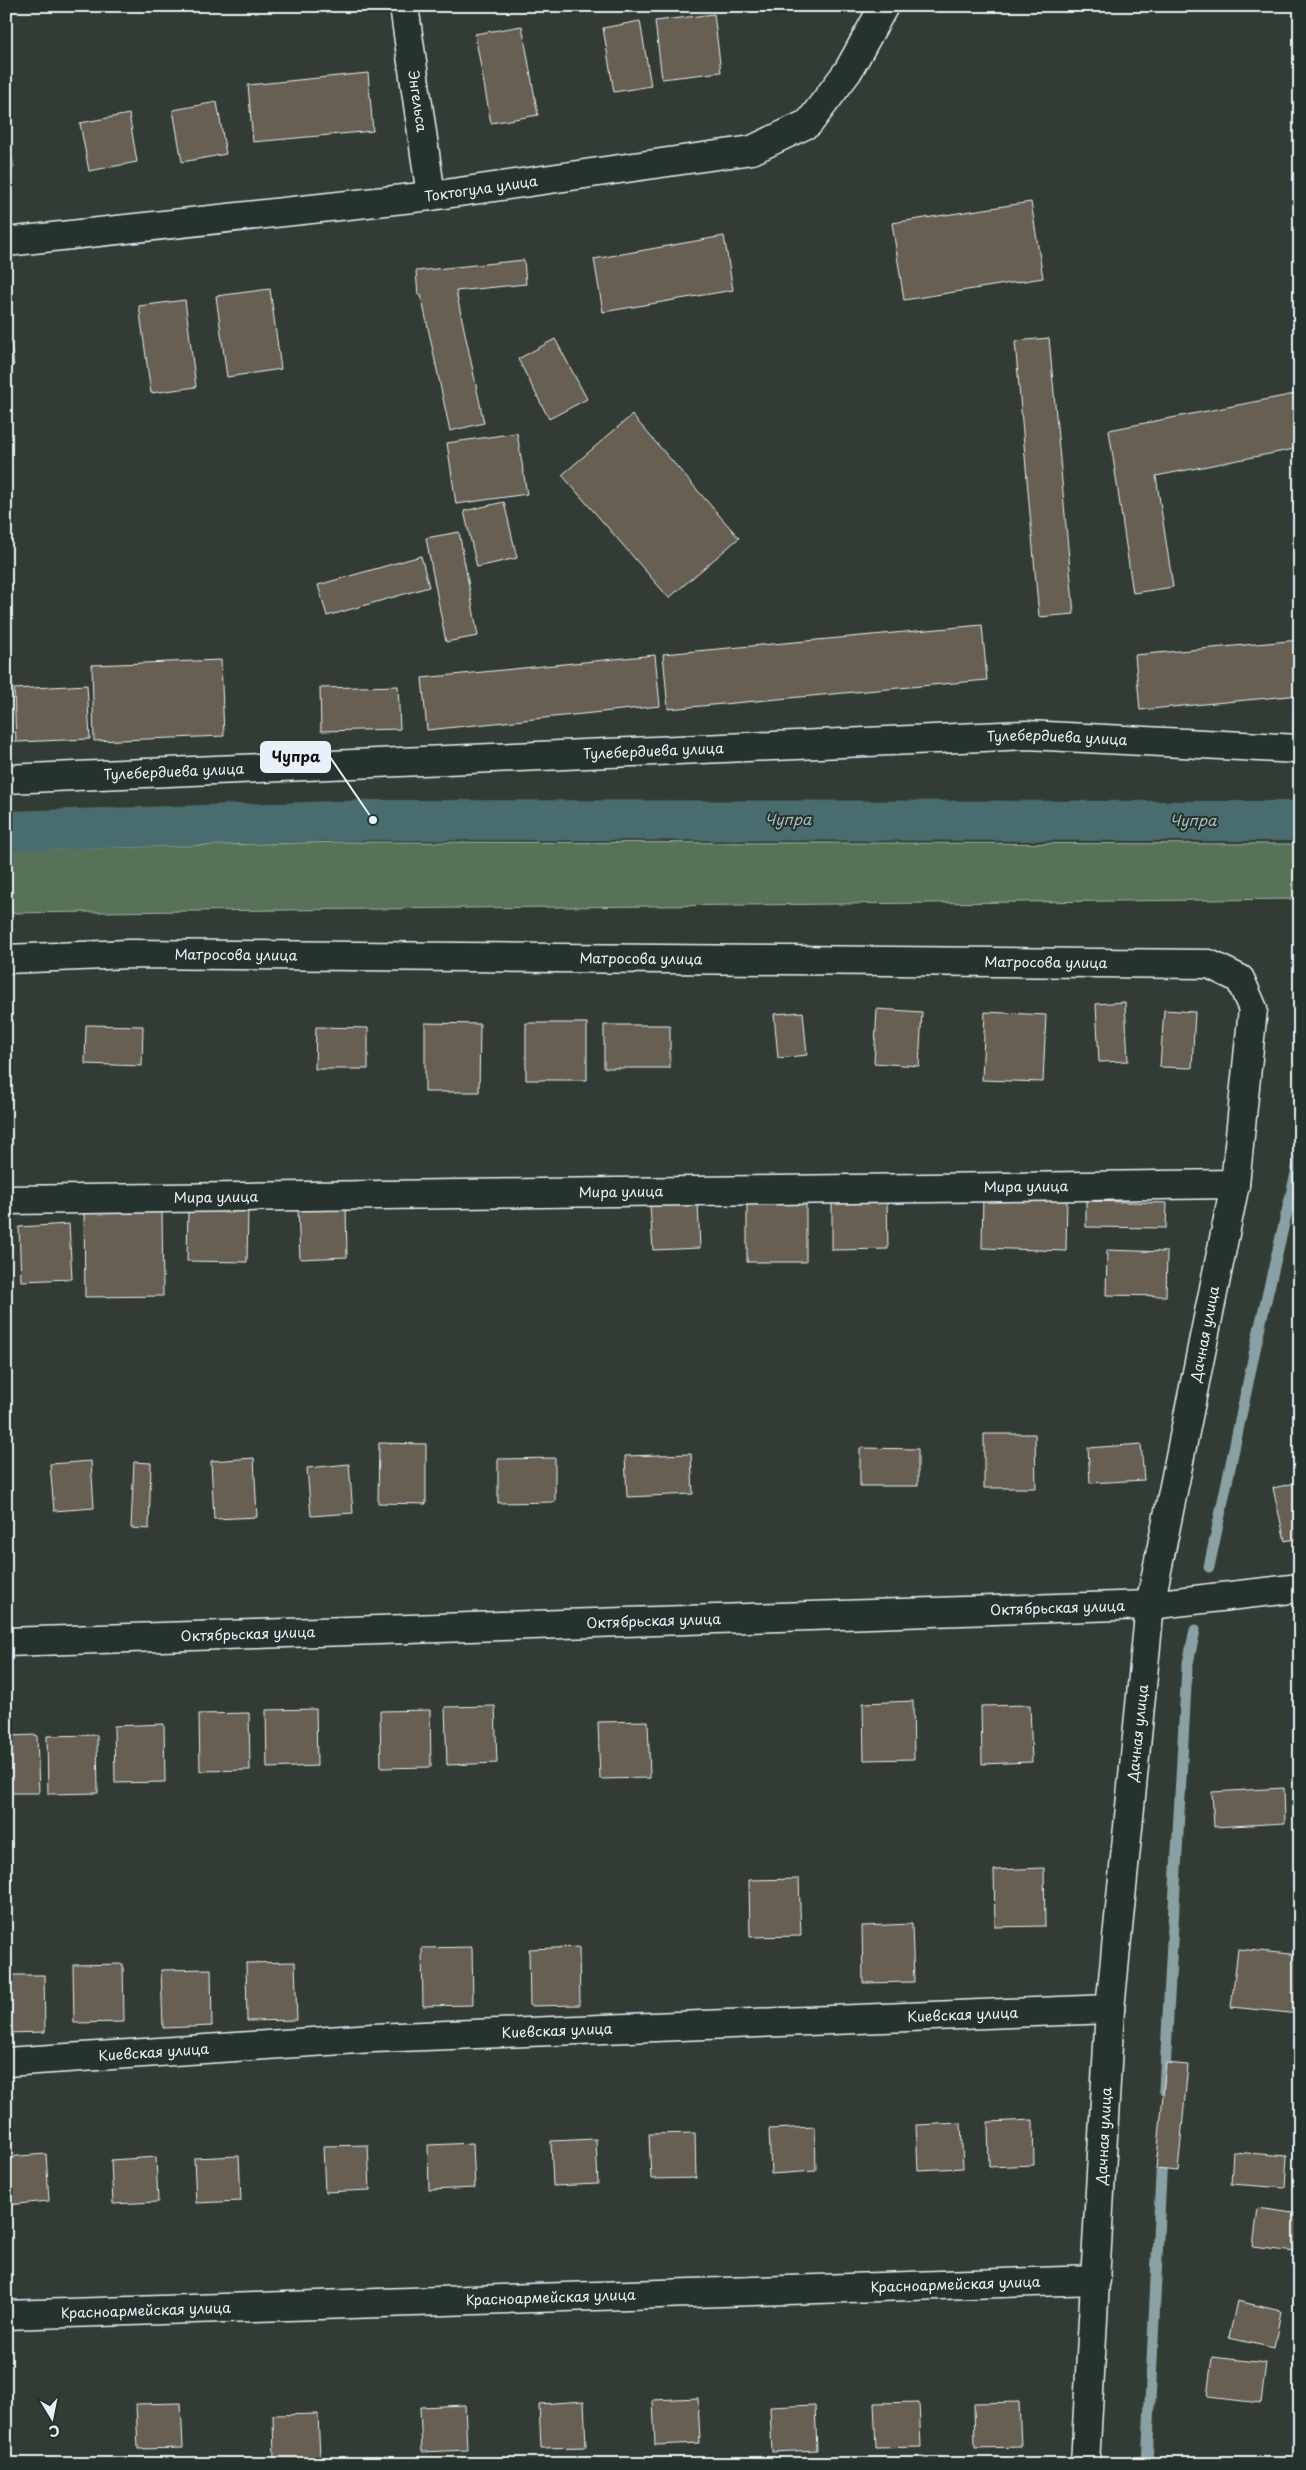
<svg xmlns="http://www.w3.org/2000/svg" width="1306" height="2470" font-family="'Playpen Sans',sans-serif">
	<rect width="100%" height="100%" fill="#333c34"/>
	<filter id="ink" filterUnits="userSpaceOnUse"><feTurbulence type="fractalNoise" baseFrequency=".02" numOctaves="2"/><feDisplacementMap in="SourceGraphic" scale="10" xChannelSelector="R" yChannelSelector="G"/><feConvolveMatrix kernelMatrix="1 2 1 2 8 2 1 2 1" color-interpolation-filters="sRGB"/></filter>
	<g filter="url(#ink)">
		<path fill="#587258" stroke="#a0b2a8" d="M 345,842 L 1300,844 L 1300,899 L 6,913 L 6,850 Z"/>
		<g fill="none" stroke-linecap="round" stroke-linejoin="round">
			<path stroke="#89a1a5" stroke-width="11" d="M 1209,1567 L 1260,1326 L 1300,1156
				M 1164,2089 L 1187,1668 L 1195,1630
				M 1147,2464 L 1162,2155"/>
			<path stroke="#496c6e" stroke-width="40" d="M 6,831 L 373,820 L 1300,821"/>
		</g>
		<path fill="#685e52" stroke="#e8f1f8" d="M 714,14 L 721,72 L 662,79 L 655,21 Z
			M 640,21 L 651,86 L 614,92 L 603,28 Z
			M 522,26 L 538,115 L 491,123 L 475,34 Z
			M 368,73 L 373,131 L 253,142 L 248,85 Z
			M 217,102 L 226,154 L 182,162 L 173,110 Z
			M 129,114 L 137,162 L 89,171 L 80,123 Z
			M 6,126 L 14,168 L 6,169 Z
			M 1031,202 L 1043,278 L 904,300 L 892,223 Z
			M 724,236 L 733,290 L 603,312 L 594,259 Z
			M 524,260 L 526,284 L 456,291 L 484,423 L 450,431 L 421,295 L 418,295 L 416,271 Z
			M 270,289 L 281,369 L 227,377 L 216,296 Z
			M 185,300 L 196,387 L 151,393 L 139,306 Z
			M 6,316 L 14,365 L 6,366 Z
			M 1049,338 L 1074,614 L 1039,617 L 1015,341 Z
			M 555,339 L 587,399 L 549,419 L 518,359 Z
			M 1300,393 L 1300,448 L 1156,476 L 1173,587 L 1133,593 L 1109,430 Z
			M 632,415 L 739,538 L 669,598 L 562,475 Z
			M 517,433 L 527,494 L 456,504 L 447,443 Z
			M 504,502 L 517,558 L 477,567 L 464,511 Z
			M 459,532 L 478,636 L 446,642 L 426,538 Z
			M 421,556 L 429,587 L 327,616 L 318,585 Z
			M 982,625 L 987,680 L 668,709 L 663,654 Z
			M 1300,640 L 1300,695 L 1140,710 L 1135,655 Z
			M 655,655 L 660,706 L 427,730 L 422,678 Z
			M 221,660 L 224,736 L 94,741 L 92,665 Z
			M 87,685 L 90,739 L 16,742 L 14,689 Z
			M 398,686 L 400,729 L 321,731 L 320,688 Z
			M 6,695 L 8,742 L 6,742 Z
			M 1295,698 L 1300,698 L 1300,730 L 1293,730 Z
			M 1125,1002 L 1128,1061 L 1099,1062 L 1096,1004 Z
			M 877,1009 L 922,1012 L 919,1066 L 874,1063 Z
			M 1164,1010 L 1195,1012 L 1192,1068 L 1160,1067 Z
			M 803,1012 L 807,1055 L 778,1058 L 774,1014 Z
			M 985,1012 L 1046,1015 L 1043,1082 L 982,1080 Z
			M 425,1023 L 480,1024 L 479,1092 L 425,1092 Z
			M 526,1023 L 587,1023 L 587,1080 L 526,1080 Z
			M 86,1025 L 143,1026 L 142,1066 L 85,1064 Z
			M 604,1025 L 670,1025 L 670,1068 L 604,1068 Z
			M 316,1027 L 368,1028 L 368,1069 L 315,1069 Z
			M 983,1194 L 1067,1196 L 1066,1251 L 982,1248 Z
			M 806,1197 L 806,1262 L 747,1262 L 747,1198 Z
			M 887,1197 L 888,1249 L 832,1250 L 832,1198 Z
			M 1086,1201 L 1167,1203 L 1166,1228 L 1086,1227 Z
			M 698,1203 L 700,1248 L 653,1250 L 650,1205 Z
			M 188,1207 L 248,1207 L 247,1262 L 187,1261 Z
			M 346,1207 L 347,1257 L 300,1259 L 298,1209 Z
			M 162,1209 L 163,1296 L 85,1297 L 84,1210 Z
			M 69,1224 L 72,1279 L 21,1281 L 19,1227 Z
			M 1107,1250 L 1167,1252 L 1166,1296 L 1106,1295 Z
			M 984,1434 L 1035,1434 L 1036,1488 L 984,1488 Z
			M 379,1443 L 426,1444 L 426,1504 L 378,1503 Z
			M 1141,1444 L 1144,1480 L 1090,1483 L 1088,1448 Z
			M 860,1448 L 918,1449 L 918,1486 L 860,1486 Z
			M 691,1454 L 693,1494 L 627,1497 L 625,1456 Z
			M 254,1458 L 257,1517 L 214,1519 L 211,1461 Z
			M 555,1458 L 555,1502 L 498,1503 L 498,1459 Z
			M 91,1461 L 94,1508 L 54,1511 L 50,1464 Z
			M 134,1462 L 151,1463 L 149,1529 L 131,1528 Z
			M 349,1464 L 353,1513 L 311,1516 L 307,1468 Z
			M 1300,1482 L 1300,1538 L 1285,1541 L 1273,1488 Z
			M 913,1701 L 914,1759 L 864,1760 L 863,1703 Z
			M 1030,1705 L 1032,1762 L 982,1764 L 981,1706 Z
			M 495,1706 L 497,1763 L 447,1765 L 445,1707 Z
			M 316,1709 L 317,1766 L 267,1768 L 266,1710 Z
			M 430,1710 L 431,1767 L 381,1768 L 380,1711 Z
			M 249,1713 L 250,1770 L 200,1771 L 199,1714 Z
			M 648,1721 L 650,1778 L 600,1779 L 598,1722 Z
			M 164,1724 L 165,1782 L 115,1783 L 114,1726 Z
			M 37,1735 L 39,1793 L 6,1793 L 6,1736 Z
			M 97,1735 L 98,1793 L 48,1794 L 47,1736 Z
			M 1284,1788 L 1285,1823 L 1214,1827 L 1212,1792 Z
			M 1044,1868 L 1045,1926 L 995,1927 L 994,1870 Z
			M 799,1879 L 801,1936 L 750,1937 L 749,1880 Z
			M 912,1924 L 914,1982 L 863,1983 L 862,1926 Z
			M 472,1947 L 473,2005 L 423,2006 L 422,1948 Z
			M 579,1947 L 580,2005 L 530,2006 L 529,1949 Z
			M 1238,1949 L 1300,1955 L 1300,2014 L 1231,2007 Z
			M 295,1962 L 297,2020 L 247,2021 L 246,1963 Z
			M 123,1964 L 124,2022 L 74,2023 L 73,1965 Z
			M 211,1969 L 212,2026 L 163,2028 L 161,1970 Z
			M 6,1975 L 44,1975 L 45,2032 L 6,2033 Z
			M 1166,2063 L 1188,2065 L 1178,2171 L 1156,2169 Z
			M 1033,2120 L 1034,2165 L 989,2167 L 988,2122 Z
			M 961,2123 L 963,2168 L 918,2170 L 916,2125 Z
			M 815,2127 L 816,2171 L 771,2174 L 769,2129 Z
			M 695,2133 L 696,2178 L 651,2179 L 649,2134 Z
			M 596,2139 L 598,2184 L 553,2186 L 551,2141 Z
			M 473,2143 L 475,2188 L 429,2190 L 428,2145 Z
			M 368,2145 L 370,2190 L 325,2192 L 323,2146 Z
			M 1233,2152 L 1287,2156 L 1285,2188 L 1231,2184 Z
			M 46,2154 L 49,2201 L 6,2205 L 6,2157 Z
			M 239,2156 L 241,2201 L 196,2203 L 194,2158 Z
			M 156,2157 L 158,2202 L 113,2204 L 111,2160 Z
			M 1258,2208 L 1300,2214 L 1295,2252 L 1253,2247 Z
			M 1237,2301 L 1281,2311 L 1274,2348 L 1229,2338 Z
			M 1212,2357 L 1266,2363 L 1261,2403 L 1207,2397 Z
			M 698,2398 L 700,2443 L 655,2445 L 653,2400 Z
			M 584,2401 L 586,2447 L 541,2448 L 539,2404 Z
			M 919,2402 L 921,2447 L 876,2448 L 874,2403 Z
			M 1019,2402 L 1021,2447 L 975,2448 L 974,2403 Z
			M 181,2403 L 183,2448 L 138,2449 L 136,2404 Z
			M 465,2405 L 467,2450 L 422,2452 L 420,2407 Z
			M 815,2405 L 817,2450 L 772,2452 L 770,2407 Z
			M 318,2414 L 320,2458 L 274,2461 L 273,2415 Z"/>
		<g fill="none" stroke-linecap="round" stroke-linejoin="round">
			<g stroke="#e8f1f8" stroke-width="31">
				<g id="minor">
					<path id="s1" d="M 404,6 L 431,196"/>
					<path id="s2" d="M 6,242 L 431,196 L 752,150 L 809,123 L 848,71 L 884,6"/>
					<path id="s3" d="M 6,779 L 1027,735 L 1300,749"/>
					<path id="s4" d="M 6,959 L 129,954 L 1209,964 L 1240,979 L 1253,1009 L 1235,1184 L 1150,1605 L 1110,2009 L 1085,2464"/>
					<path id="s5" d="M 6,1200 L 1235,1184"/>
					<path id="s6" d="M 6,1642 L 1150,1605 L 1300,1588"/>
					<path id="s7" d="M 6,2062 L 373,2038 L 1110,2009"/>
					<path id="s8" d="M 6,2315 L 1096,2280"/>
				</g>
			</g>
			<use href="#minor" stroke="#26332d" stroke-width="28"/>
		</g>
	</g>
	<g text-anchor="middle" stroke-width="4" stroke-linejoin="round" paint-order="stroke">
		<g font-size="14" fill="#e8f1f8" stroke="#26332d">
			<text dy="5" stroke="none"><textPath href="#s1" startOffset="96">Энгельса</textPath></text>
			<text dy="5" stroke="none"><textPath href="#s2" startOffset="478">Токтогула улица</textPath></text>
			<text dy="5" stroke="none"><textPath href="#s3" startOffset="1052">Тулебердиева улица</textPath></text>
			<text dy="5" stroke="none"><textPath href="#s3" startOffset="648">Тулебердиева улица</textPath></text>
			<text dy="5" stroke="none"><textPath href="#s3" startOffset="168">Тулебердиева улица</textPath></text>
			<text dy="5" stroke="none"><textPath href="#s4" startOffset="230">Матросова улица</textPath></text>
			<text dy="5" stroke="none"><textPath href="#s4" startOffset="635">Матросова улица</textPath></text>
			<text dy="5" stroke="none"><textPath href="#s4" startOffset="1040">Матросова улица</textPath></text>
			<text dy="5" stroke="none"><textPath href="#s5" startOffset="1020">Мира улица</textPath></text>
			<text dy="5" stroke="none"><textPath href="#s5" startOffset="615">Мира улица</textPath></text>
			<text dy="5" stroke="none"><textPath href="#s5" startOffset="210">Мира улица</textPath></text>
			<text transform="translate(1205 1334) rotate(-79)" y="5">Дачная улица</text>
			<text dy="5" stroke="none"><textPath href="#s6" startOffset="1052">Октябрьская улица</textPath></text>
			<text dy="5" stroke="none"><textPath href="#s6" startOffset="648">Октябрьская улица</textPath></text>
			<text dy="5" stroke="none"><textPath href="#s6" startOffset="242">Октябрьская улица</textPath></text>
			<text transform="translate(1138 1733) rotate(-84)" y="5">Дачная улица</text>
			<text dy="5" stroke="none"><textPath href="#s7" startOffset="958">Киевская улица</textPath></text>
			<text dy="5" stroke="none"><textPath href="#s7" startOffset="552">Киевская улица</textPath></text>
			<text dy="5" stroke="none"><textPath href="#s7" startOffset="148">Киевская улица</textPath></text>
			<text transform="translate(1104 2136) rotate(-87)" y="5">Дачная улица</text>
			<text dy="5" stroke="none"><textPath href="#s8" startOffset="950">Красноармейская улица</textPath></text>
			<text dy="5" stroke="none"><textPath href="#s8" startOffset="545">Красноармейская улица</textPath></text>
			<text dy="5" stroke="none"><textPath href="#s8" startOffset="140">Красноармейская улица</textPath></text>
		</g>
		<g font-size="15" font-style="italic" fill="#a8bcc1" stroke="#26332d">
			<text x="788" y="825">Чупра</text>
			<text x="1193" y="826">Чупра</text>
		</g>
	</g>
	<path fill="none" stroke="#e8f1f8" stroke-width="2" d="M373 820L330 757"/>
	<circle fill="#e8f1f8" stroke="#26332d" stroke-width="2" cx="373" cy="820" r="5"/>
	<rect fill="#e8f1f8" stroke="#e8f1f8" stroke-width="2" x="261" y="742" width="69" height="30" rx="5"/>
	<g font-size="15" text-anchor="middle" font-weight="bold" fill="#111">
		<text x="296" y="762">Чупра</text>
	</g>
	<rect width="1306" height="2470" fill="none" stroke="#26332d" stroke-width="25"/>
	<rect x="12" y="12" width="1281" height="2445" fill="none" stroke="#e8f1f8" stroke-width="2" filter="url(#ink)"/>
	<g transform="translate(52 2418) rotate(170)" stroke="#26332d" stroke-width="4" paint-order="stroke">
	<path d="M0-4L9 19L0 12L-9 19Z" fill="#e8f1f8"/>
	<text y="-8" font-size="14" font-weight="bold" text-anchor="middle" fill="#e8f1f8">С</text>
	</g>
</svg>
